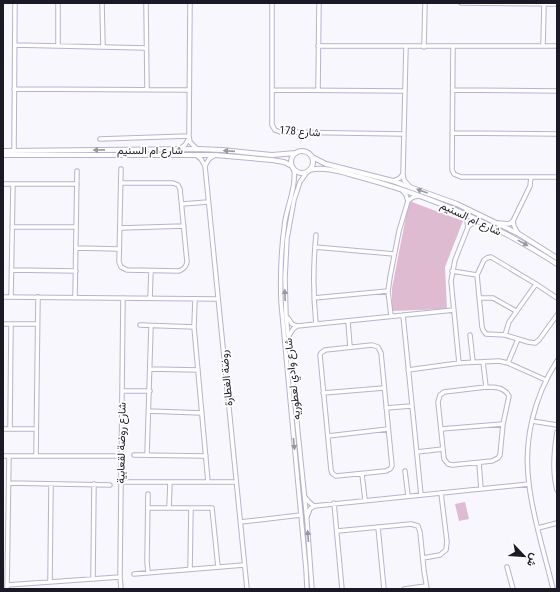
<svg xmlns="http://www.w3.org/2000/svg" width="560" height="592" font-family="'Roboto Condensed',Vazirmatn,sans-serif">
	<rect width="100%" height="100%" fill="#f8f7fe"/>
	<path fill="#dfbbd1" d="M 409,201 L 463,221 L 445,267 L 447,309 L 392,311 L 392,288 Z
		M 465,502 L 469,519 L 459,521 L 455,504 Z"/>
	<g fill="none" stroke-linecap="round" stroke-linejoin="round">
		<g stroke="#b5b3d3" stroke-width="5.5">
			<path id="minor" d="M 102,3 L 103,47
				M 146,3 L 147,90
				M 190,3 L 189,136 L 190,142 L 197,149
				M 272,3 L 272,125 L 275,130 L 280,132 L 404,134
				M 461,3 L 557,4
				M 15,45 L 146,48
				M 58,46 L 58,3
				M 318,46 L 557,46
				M 406,46 L 403,174 L 404,180 L 410,187
				M 543,46 L 544,4
				M 424,47 L 425,3
				M 453,47 L 452,170 L 454,174 L 461,177 L 557,177
				M 14,89 L 189,90
				M 272,90 L 405,91
				M 318,90 L 319,3
				M 453,90 L 557,91
				M 452,133 L 557,134
				M 100,139 L 189,136
				M 179,149 L 185,145 L 189,138
				M 14,151 L 15,3
				M 196,155 L 201,159 L 205,166 L 247,589
				M 205,166 L 209,159 L 215,155
				M 294,169 C 296,187 288,204 285,221 C 281,248 280,275 281,302 L 306,569 L 307,589
				M 307,172 L 300,182 L 294,200 L 287,239 L 285,278 L 286,315 L 307,521 L 312,589
				M 393,181 L 400,178 L 403,174
				M 121,183 L 173,183 L 178,185 L 180,189 L 187,262 C 186,267 184,269 179,271 L 127,270 L 121,267 L 119,262 L 121,169
				M 3,184 L 77,184
				M 408,201 L 413,197 L 419,196
				M 182,204 L 208,202
				M 499,223 L 509,224 L 513,221
				M 12,227 L 76,227
				M 468,227 L 474,222 L 481,222
				M 120,228 L 184,226
				M 518,233 L 514,226 L 513,221 L 530,186 L 531,177
				M 316,235 C 313,265 313,294 316,324
				M 315,247 L 394,254
				M 76,248 L 119,249
				M 12,270 L 76,271
				M 452,271 L 477,275
				M 3,297 L 218,299
				M 11,297 L 13,184
				M 75,297 L 77,171
				M 150,298 L 151,271
				M 314,298 L 388,291
				M 479,298 L 493,298 L 516,311
				M 557,298 L 536,284 L 491,257 L 487,258 L 484,260 L 477,275 L 482,327 L 483,330 L 486,334 L 505,335 L 528,342 L 535,343 L 539,340 L 557,315
				M 195,299 L 194,327 L 208,482
				M 403,315 L 421,495
				M 391,316 L 388,291 L 390,277 L 399,231 L 408,201 L 406,195 L 402,190
				M 288,318 L 292,324 L 297,326
				M 348,321 L 350,347
				M 3,324 L 37,324
				M 140,325 L 194,327
				M 470,335 L 473,362
				M 505,335 L 509,322 L 536,284
				M 289,336 L 293,329 L 297,326 L 454,310
				M 372,345 L 378,347 L 381,353 L 392,466 L 390,469 L 386,471 L 336,476 L 332,473 L 331,470 L 320,355 L 321,353 L 325,350 Z
				M 483,362 L 486,387
				M 459,363 L 451,281 L 455,260 L 468,227 L 467,221 L 463,213
				M 508,363 L 518,339
				M 150,369 L 198,370
				M 408,370 L 459,363 L 499,361 L 508,363 L 546,380
				M 486,387 C 495,387 504,387 509,396 L 503,424 L 500,455 L 498,458 L 492,461 L 452,465 L 448,464 L 444,459 L 438,402 L 440,395 L 444,392 Z
				M 122,391 L 150,391
				M 323,393 L 384,388
				M 386,408 L 411,406
				M 149,411 L 202,413
				M 532,421 L 557,425
				M 3,429 L 36,429
				M 10,429 L 11,324
				M 441,429 L 503,424
				M 557,432 C 554,450 552,472 557,490
				M 328,436 L 388,429
				M 417,452 L 443,449
				M 134,455 L 206,456
				M 147,455 L 151,326
				M 3,456 L 120,456
				M 36,456 L 38,297
				M 479,463 L 481,489
				M 405,471 L 408,496
				M 362,474 L 365,500
				M 120,482 L 236,482
				M 9,483 L 110,485
				M 148,494 L 147,561 L 148,573
				M 305,497 L 309,502 L 314,506
				M 334,503 L 342,589
				M 148,508 L 212,508 L 218,567
				M 169,508 L 170,482
				M 307,517 L 310,509 L 314,506 L 529,484
				M 240,522 L 301,515
				M 378,527 L 384,589
				M 538,528 L 557,523
				M 337,531 L 411,524 L 418,526 L 420,532 L 424,571 L 427,589
				M 423,558 L 440,555 L 446,550 L 447,542 L 441,493
				M 507,567 L 513,589
				M 190,569 L 191,508
				M 134,574 L 244,565
				M 93,579 L 94,484
				M 50,581 L 51,484
				M 7,585 L 120,577
				M 7,589 L 9,456
				M 121,589 L 120,577 L 123,298
				M 404,589 L 426,586
				M 553,589 C 545,554 533,520 529,484 C 523,441 534,397 557,361"/>
		</g>
		<g stroke="#b5b3d3" stroke-width="6">
			<path id="major" d="M 3,151 L 197,149 L 222,150 L 272,155 L 296,153
				M291 162a11 11 0 1 1 22 0a11 11 0 1 1-22 0Z
				M 3,155 L 215,155 L 272,160 L 284,162 L 292,166
				M 312,157 L 326,164 L 393,181 L 457,204 L 519,234 L 557,258
				M 309,170 C 326,166 344,173 360,177 C 430,196 497,225 557,264"/>
		</g>
		<use href="#minor" stroke="#fff" stroke-width="3.5"/>
		<use href="#major" stroke="#fff" stroke-width="4"/>
	</g>
	<defs><path id="oneway-solid" d="M-6-.8H1V-3.2L6.5 0L1 3.2V.8H-6Z"/></defs>
	<g fill="#98989d">
		<use href="#oneway-solid" transform="translate(99 150) rotate(179)"/>
		<use href="#oneway-solid" transform="translate(229 151) rotate(-176)"/>
		<use href="#oneway-solid" transform="translate(422 191) rotate(-160)"/>
		<use href="#oneway-solid" transform="translate(523 243) rotate(29)"/>
		<use href="#oneway-solid" transform="translate(285 295) rotate(-92)"/>
		<use href="#oneway-solid" transform="translate(294 444) rotate(84)"/>
		<use href="#oneway-solid" transform="translate(308 536) rotate(-95)"/>
	</g>
	<g text-anchor="middle" stroke-width="3.5" stroke-linejoin="round" paint-order="stroke">
		<g font-size="11" fill="#1a1925" stroke="#fff">
			<text transform="translate(300 131) rotate(4)" y="4">شارع 178</text>
			<text x="150" y="154">شارع ام السنيم</text>
			<text transform="translate(471 218) rotate(25)" y="4">شارع ام السنيم</text>
			<text transform="translate(226 378) rotate(-95)" y="4">روضة الغطارة</text>
			<text transform="translate(292 379) rotate(-96)" y="4">شارع وادي لعطوريه</text>
			<text transform="translate(121 443) rotate(-89)" y="4">شارع روضة لقعابية</text>
		</g>
	</g>
	<rect width="560" height="592" fill="none" stroke="#1a1925" stroke-width="8"/>
	<g transform="translate(524 556) rotate(115)" stroke="#ffffff" stroke-width="3" paint-order="stroke">
	<path d="M0-3L7 15L0 10L-7 15Z" fill="#1a1925"/>
	<text y="-6" font-size="11" font-weight="bold" text-anchor="middle" fill="#1a1925">ش</text>
	</g>
</svg>
